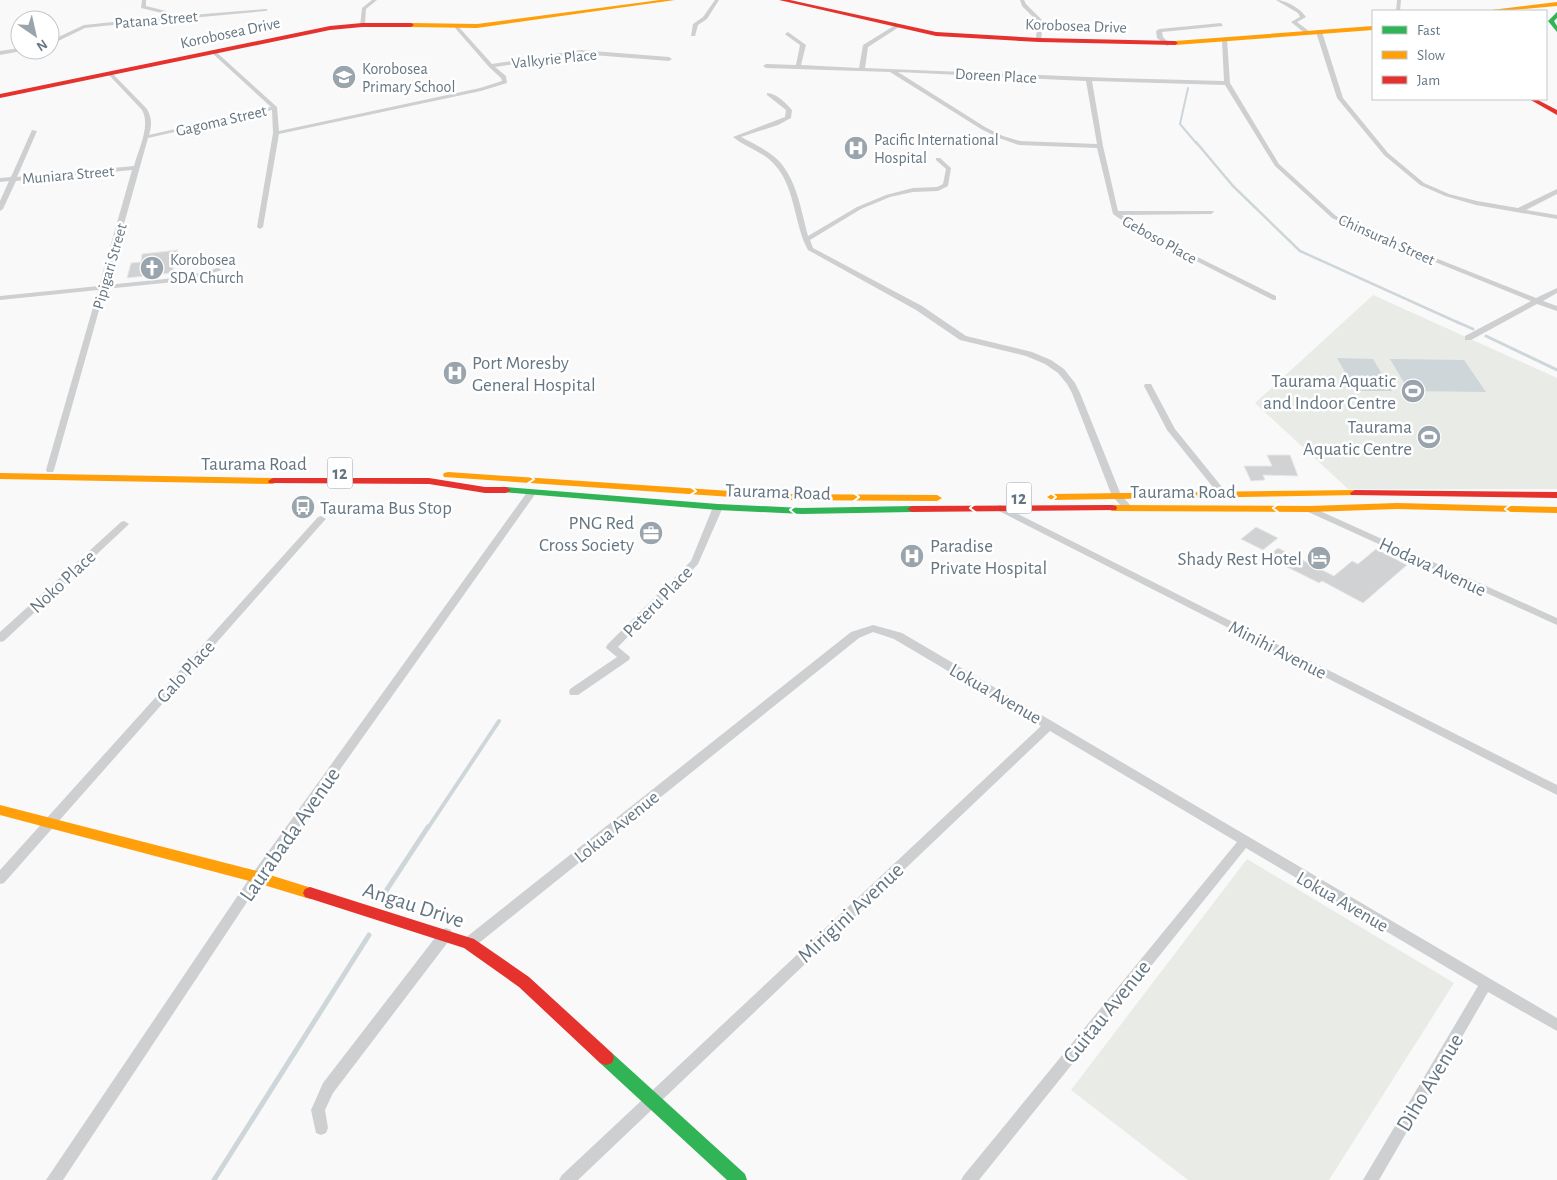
<svg xmlns="http://www.w3.org/2000/svg" width="1557" height="1180" font-family="'Alegreya Sans',sans-serif">
	<rect width="100%" height="100%" fill="#f9f9f9"/>
	<path fill="#e8ebe6" d="M 1373,295 L 1557,378 L 1557,489 L 1348,489 L 1255,403 Z
		M 1247,859 L 1454,983 L 1329,1180 L 1188,1180 L 1071,1090 Z"/>
	<path fill="#ced6d9" d="M 1337,358 L 1373,359 L 1392,391 L 1356,391 Z
		M 1390,359 L 1464,360 L 1486,392 L 1409,391 Z"/>
	<g fill="none" stroke-linecap="round" stroke-linejoin="round">
		<path stroke="#ced6d9" stroke-width="2" d="M 1188,88 L 1180,124 L 1197,144"/>
		<path stroke="#ced6d9" stroke-width="2.5" d="M 1196,142 L 1233,186 L 1300,251 L 1459,323"/>
		<path stroke="#ced6d9" stroke-width="3" d="M 1457,322 L 1473,329
			M 1486,336 L 1557,370"/>
		<path stroke="#ced6d9" stroke-width="4" d="M 428,828 L 499,721"/>
		<path stroke="#ced6d9" stroke-width="5" d="M 384,894 L 428,827
			M 214,1180 L 369,935"/>
	</g>
	<path fill="#d0d2d3" stroke="#e8e8e8" d="M 178,250 L 172,273 L 127,278 L 131,263 L 141,262 L 142,254 Z
		M 1267,455 L 1290,455 L 1298,476 L 1263,475 L 1265,480 L 1251,481 L 1244,466 L 1272,466 Z
		M 1256,527 L 1278,538 L 1263,550 L 1241,539 Z
		M 1278,548 L 1334,576 L 1352,561 L 1358,564 L 1376,549 L 1407,565 L 1363,603 L 1322,581 L 1319,583 L 1267,557 Z"/>
	<g fill="none" stroke-linecap="round" stroke-linejoin="round">
		<path fill="#cecfd0" fill-rule="evenodd" d="M 142,0 L 146,0 L 146,6 L 166,11 L 168,13 L 167,17 L 266,9 L 268,10 L 266,11 L 103,26 L 85,28 L 50,45 L 50,41 L 84,25 L 162,17 L 162,13 L 141,8 Z
			M 372,0 L 377,0 L 366,9 L 365,25 L 360,26 L 362,8 Z
			M 715,0 L 719,0 L 707,19 L 698,25 L 695,36 L 691,36 L 693,24 L 703,17 Z
			M 1020,0 L 1024,0 L 1026,4 L 1043,21 L 1041,41 L 1036,40 L 1037,21 L 1022,6 Z
			M 1276,0 C 1286,0 1300,8 1306,17 L 1297,22 L 1310,32 L 1310,34 L 1306,34 L 1291,22 L 1300,17 L 1298,13 Z
			M 1397,0 L 1401,0 L 1400,11 L 1396,11 Z
			M 1221,23 L 1223,26 L 1162,32 L 1163,37 L 1170,44 L 1167,46 L 1157,38 L 1156,31 L 1159,29 Z
			M 897,24 L 899,27 L 868,47 L 865,68 L 1112,78 L 1224,81 L 1222,40 L 1227,39 L 1230,83 L 1279,164 L 1336,216 L 1380,236 L 1536,298 L 1557,288 L 1557,293 L 1543,301 L 1557,306 L 1557,311 L 1537,304 L 1471,340 L 1465,340 L 1465,336 L 1531,301 L 1376,238 L 1332,218 L 1275,166 L 1225,85 L 1092,81 L 1103,146 L 1118,211 L 1213,211 L 1214,212 L 1211,214 L 1122,215 L 1141,229 L 1276,296 L 1276,300 L 1273,300 L 1137,231 L 1113,214 L 1097,148 L 1019,145 L 999,138 L 981,129 L 890,72 L 766,68 L 763,66 L 766,64 L 796,65 L 800,45 L 786,35 L 785,34 L 788,32 L 806,45 L 801,65 L 859,68 L 863,45 ZM 898,72 L 1086,81 L 1097,144 L 1020,141 L 1003,136 L 985,127 Z
			M 457,25 L 492,64 L 580,50 L 669,57 L 672,59 L 669,61 L 580,54 L 495,67 L 506,76 L 507,83 L 481,91 L 279,134 L 263,227 L 260,229 L 257,227 L 273,133 L 272,110 L 148,138 L 107,285 L 184,277 L 218,268 L 222,270 L 184,281 L 105,289 L 54,470 L 53,472 L 47,472 L 46,470 L 98,290 L 0,300 L 0,296 L 99,286 L 132,170 L 16,181 L 3,209 L 0,211 L 0,201 L 9,181 L 0,182 L 0,178 L 11,177 L 32,130 L 37,131 L 17,177 L 134,166 C 138,150 151,126 142,110 L 109,75 L 108,74 L 111,72 L 147,109 C 152,118 152,125 149,135 L 271,107 L 212,53 L 212,51 L 214,50 L 277,107 L 279,131 L 480,88 L 502,81 L 501,78 L 489,67 L 455,28 Z
			M 1319,30 L 1322,32 L 1343,98 L 1388,153 L 1424,183 L 1449,194 L 1477,201 L 1518,208 L 1557,189 L 1557,194 L 1526,210 L 1557,215 L 1557,219 L 1476,205 L 1445,196 L 1420,185 L 1384,155 L 1337,98 L 1316,32 Z
			M 20,48 L 20,50 L 23,50 L 22,51 L 0,55 L 0,51 Z
			M 767,93 C 776,93 786,103 792,110 L 791,118 L 778,125 L 741,137 C 754,144 768,150 778,160 C 797,180 801,210 808,236 L 857,207 L 886,195 L 913,188 L 937,187 L 943,184 L 946,169 L 936,160 L 936,158 L 940,158 L 951,168 L 948,186 L 938,191 L 913,192 L 890,197 L 861,209 L 810,240 L 813,248 L 922,306 L 966,336 L 1032,352 L 1051,360 L 1064,369 L 1075,383 L 1080,393 L 1121,495 L 1133,508 L 1131,510 L 1125,510 L 1112,496 L 1072,393 L 1067,384 L 1058,373 L 1045,364 L 1026,356 L 960,340 L 916,310 L 808,250 C 793,223 796,185 772,162 C 761,151 745,147 733,137 L 785,117 L 786,110 L 767,95 Z
			M 1145,384 L 1151,384 L 1175,429 L 1226,492 L 1228,494 L 1226,496 L 1220,496 L 1167,430 L 1144,386 Z
			M 531,490 L 536,493 L 261,881 L 63,1180 L 46,1180 L 253,873 L 528,491 Z
			M 718,504 L 723,507 L 698,564 L 618,647 L 630,657 L 629,660 L 578,695 L 570,695 L 569,692 L 570,689 L 617,657 L 606,648 L 607,645 L 691,561 L 713,507 Z
			M 1000,505 L 1557,785 L 1557,795 L 997,510 L 995,508 L 997,506 Z
			M 1309,506 L 1557,618 L 1557,625 L 1306,511 L 1304,509 Z
			M 321,516 L 326,519 L 324,521 L 4,883 L 0,884 L 0,870 L 318,517 Z
			M 124,521 L 129,524 L 127,526 L 4,641 L 0,642 L 0,632 L 121,522 Z
			M 873,625 L 902,633 L 1557,1018 L 1557,1031 L 1488,992 L 1379,1180 L 1363,1180 L 1478,986 L 1246,848 L 979,1180 L 961,1180 L 964,1175 L 1237,842 L 1050,731 L 578,1180 L 559,1180 L 562,1175 L 1041,726 L 894,639 L 873,632 L 859,638 L 474,947 L 469,949 L 464,947 L 462,943 L 464,939 L 851,632 Z
			M 446,928 L 451,930 L 452,934 L 451,938 L 333,1093 L 325,1110 L 328,1128 L 326,1133 L 321,1135 L 316,1133 L 311,1110 L 323,1083 L 441,930 Z"/>
		<path fill="#30b455" fill-rule="evenodd" d="M 1557,12 L 1557,18 L 1554,21 L 1557,26 L 1557,32 L 1548,21 Z
			M 506,487 L 718,504 L 802,508 L 912,506 L 917,509 L 912,512 L 802,514 L 718,510 L 502,492 L 501,490 L 502,488 Z
			M 606,1051 L 612,1053 L 745,1174 L 747,1180 L 727,1180 L 600,1063 L 598,1058 L 600,1053 Z"/>
		<path fill="#ff9f0a" fill-rule="evenodd" d="M 660,0 L 675,0 L 477,28 L 411,27 L 408,25 L 411,23 L 477,24 Z
			M 1557,2 L 1557,6 L 1501,11 L 1483,11 Z
			M 1373,26 L 1373,30 L 1175,45 L 1172,43 L 1175,41 Z
			M 448,472 L 776,494 L 937,495 L 942,498 L 937,501 L 776,500 L 444,477 L 443,475 L 444,473 Z
			M 0,473 L 273,478 L 278,481 L 273,484 L 0,479 Z
			M 1355,490 L 1360,493 L 1359,495 L 1052,500 L 1047,497 L 1052,494 Z
			M 1397,503 L 1557,507 L 1557,513 L 1397,509 L 1309,512 L 1112,511 L 1107,508 L 1112,505 L 1309,506 Z
			M 0,805 L 257,871 L 315,889 L 317,893 L 315,897 L 310,899 L 257,883 L 0,815 Z"/>
		<path fill="#e5322d" fill-rule="evenodd" d="M 779,0 L 790,0 L 936,32 L 1039,38 L 1175,41 L 1178,43 L 1175,45 L 1039,42 L 936,36 Z
			M 362,23 L 411,23 L 414,25 L 411,27 L 362,27 L 330,30 L 0,98 L 0,94 L 330,26 Z
			M 1529,99 L 1536,99 L 1557,110 L 1557,115 Z
			M 273,478 L 429,478 L 485,487 L 506,487 L 511,490 L 506,493 L 485,493 L 429,484 L 269,483 L 268,481 Z
			M 1355,490 L 1557,492 L 1557,498 L 1351,495 L 1350,493 Z
			M 1112,505 L 1116,506 L 1117,508 L 1116,510 L 912,512 L 907,509 L 912,506 Z
			M 310,887 L 474,939 L 529,977 L 612,1053 L 614,1058 L 612,1063 L 606,1065 L 600,1063 L 519,987 L 464,948 L 305,897 L 303,893 L 305,889 Z"/>
	</g>
	<defs><path id="oneway-chevron" d="M-2-3.5L2.5 0L-2 3.5" fill="none" stroke-width="1.6" stroke-linecap="round" stroke-linejoin="round" transform="scale(1.25)"/></defs>
	<g stroke="#fff">
		<use href="#oneway-chevron" transform="translate(531 479) rotate(4)"/>
		<use href="#oneway-chevron" transform="translate(693 491) rotate(4)"/>
		<use href="#oneway-chevron" transform="translate(856 497)"/>
		<use href="#oneway-chevron" transform="translate(1053 497) rotate(-1)"/>
		<use href="#oneway-chevron" transform="translate(973 508) rotate(179)"/>
		<use href="#oneway-chevron" transform="translate(1276 508) rotate(-179)"/>
		<use href="#oneway-chevron" transform="translate(1508 509) rotate(-179)"/>
		<use href="#oneway-chevron" transform="translate(793 510) rotate(-177)"/>
	</g>
	<defs>
		<g id="school-disc" transform="scale(1.25)"><circle r="9.5" fill="#99a4ac" stroke="#fff"/><path d="M0-5L7-2L0 1L-7-2ZM-4 1L0 2.5L4 1V4Q0 6-4 4Z" fill="#fff"/></g>
		<g id="hospital-disc" transform="scale(1.25)"><circle r="9.5" fill="#99a4ac" stroke="#fff"/><path d="M-5-5h3v3.5h4V-5h3V5h-3V1.5h-4V5h-3Z" fill="#fff"/></g>
		<g id="church-disc" transform="scale(1.25)"><circle r="9.5" fill="#99a4ac" stroke="#fff"/><path d="M-1.2-6h2.4v3.5h3.3v2.4h-3.3V6h-2.4V-.1h-3.3v-2.4h3.3Z" fill="#fff"/></g>
		<g id="stadium-disc" transform="scale(1.25)"><circle r="9.5" fill="#99a4ac" stroke="#fff"/><path d="M0-5a6.5 5 0 1 0 0 10a6.5 5 0 1 0 0-10ZM-3.5-1.8h7v3.6h-7Z" fill="#fff"/></g>
		<g id="bus-disc" transform="scale(1.25)"><circle r="9.5" fill="#99a4ac" stroke="#fff"/><path d="M-5-6H5V4H4V6H2V4H-2V6H-4V4H-5ZM-3.5-4V0h7V-4ZM-3.5 1.2v1.5H-2V1.2ZM2 1.2v1.5H3.5V1.2Z" fill="#fff"/></g>
		<g id="office-disc" transform="scale(1.25)"><circle r="9.5" fill="#99a4ac" stroke="#fff"/><path d="M-6-3h4V-5.5h4V-3h4V5H-6ZM-1-4.5V-3h2v-1.5ZM-6 0V1H6V0Z" fill="#fff"/></g>
		<g id="hotel-disc" transform="scale(1.25)"><circle r="9.5" fill="#99a4ac" stroke="#fff"/><path d="M-6-4.5h1.5V1H6V5H4.5V3h-9V5H-6ZM-4 0a1.8 1.8 0 1 1 3.6 0ZM.5 0V-2.5h3Q6-2.5 6 0Z" fill="#fff"/></g>
	</defs>
	<g fill-rule="evenodd">
		<use href="#school-disc" x="344" y="77"/>
		<use href="#hospital-disc" x="856" y="148"/>
		<use href="#church-disc" x="152" y="268"/>
		<use href="#hospital-disc" x="455" y="373"/>
		<use href="#stadium-disc" x="1413" y="391"/>
		<use href="#stadium-disc" x="1429" y="437"/>
		<use href="#bus-disc" x="303" y="507"/>
		<use href="#office-disc" x="651" y="533"/>
		<use href="#hospital-disc" x="912" y="556"/>
		<use href="#hotel-disc" x="1319" y="558"/>
	</g>
	<g text-anchor="middle" stroke-width="5" stroke-linejoin="round" paint-order="stroke">
		<g font-size="16" fill="#657683" stroke="#fff">
			<text transform="translate(156 19) rotate(-5)" y="6">Patana Street</text>
			<text transform="translate(1076 25) rotate(2)" y="6">Korobosea Drive</text>
			<text transform="translate(230 32) rotate(-12)" y="6">Korobosea Drive</text>
			<text transform="translate(554 58) rotate(-6)" y="6">Valkyrie Place</text>
			<text transform="translate(996 75) rotate(3)" y="6">Doreen Place</text>
			<text transform="translate(221 120) rotate(-13)" y="6">Gagoma Street</text>
			<text transform="translate(68 174) rotate(-5)" y="6">Muniara Street</text>
			<text transform="translate(1160 239) rotate(29)" y="6">Geboso Place</text>
			<text transform="translate(1387 239) rotate(24)" y="6">Chinsurah Street</text>
			<text transform="translate(109 266) rotate(-74)" y="6">Pipigari Street</text>
		</g>
		<g font-size="16" fill="#657683" stroke="#fff" text-anchor="start">
			<text x="362" y="74">Korobosea<tspan x="362" dy="18">Primary School</tspan></text>
			<text x="874" y="145">Pacific International<tspan x="874" dy="18">Hospital</tspan></text>
			<text x="170" y="265">Korobosea<tspan x="170" dy="18">SDA Church</tspan></text>
		</g>
		<g fill="#fff" stroke="#939fa8" stroke-width="1">
			<rect x="327.5" y="457.5" width="25" height="31" rx="4"/>
			<rect x="1006.5" y="482.5" width="25" height="31" rx="4"/>
		</g>
		<g font-size="18" font-weight="bold" fill="#657683">
			<text x="340" y="479">12</text>
			<text x="1019" y="504">12</text>
		</g>
		<g font-size="19" fill="#657683" stroke="#fff" text-anchor="end">
			<text x="472" y="369" text-anchor="start">Port Moresby<tspan x="472" dy="22">General Hospital</tspan></text>
			<text x="1396" y="387">Taurama Aquatic<tspan x="1396" dy="22">and Indoor Centre</tspan></text>
			<text x="1412" y="433">Taurama<tspan x="1412" dy="22">Aquatic Centre</tspan></text>
			<text x="320" y="514" text-anchor="start">Taurama Bus Stop</text>
			<text x="634" y="529">PNG Red<tspan x="634" dy="22">Cross Society</tspan></text>
			<text x="930" y="552" text-anchor="start">Paradise<tspan x="930" dy="22">Private Hospital</tspan></text>
			<text x="1302" y="565">Shady Rest Hotel</text>
		</g>
		<g font-size="19" fill="#657683" stroke="#fff">
			<text x="254" y="470">Taurama Road</text>
			<text transform="translate(778 491) rotate(2)" y="7">Taurama Road</text>
			<text x="1183" y="498">Taurama Road</text>
			<text transform="translate(1433 566) rotate(25)" y="7">Hodava Avenue</text>
			<text transform="translate(62 581) rotate(-43)" y="7">Noko Place</text>
			<text transform="translate(657 601) rotate(-46)" y="7">Peteru Place</text>
			<text transform="translate(1278 649) rotate(27)" y="7">Minihi Avenue</text>
			<text transform="translate(185 671) rotate(-48)" y="7">Galo Place</text>
			<text transform="translate(996 693) rotate(30)" y="7">Lokua Avenue</text>
			<text transform="translate(616 826) rotate(-39)" y="7">Lokua Avenue</text>
			<text transform="translate(1343 901) rotate(30)" y="7">Lokua Avenue</text>
		</g>
		<g font-size="22" fill="#657683" stroke="#fff">
			<text transform="translate(289 834) rotate(-55)" y="8">Laurabada Avenue</text>
			<text transform="translate(414 904) rotate(18)" y="8">Angau Drive</text>
			<text transform="translate(850 912) rotate(-43)" y="8">Mirigini Avenue</text>
			<text transform="translate(1106 1011) rotate(-51)" y="8">Guitau Avenue</text>
			<text transform="translate(1429 1082) rotate(-59)" y="8">Diho Avenue</text>
		</g>
	</g>
	<rect x="1372" y="10" width="175" height="90" fill="#ffffff" stroke="#c1c8cd"/>
	<rect x="1382" y="26" width="25" height="8" fill="#30b455" stroke="#c1c8cd"/>
	<text x="1417" y="35" font-size="15" fill="#657683">Fast</text>
	<rect x="1382" y="51" width="25" height="8" fill="#ff9f0a" stroke="#c1c8cd"/>
	<text x="1417" y="60" font-size="15" fill="#657683">Slow</text>
	<rect x="1382" y="76" width="25" height="8" fill="#e5322d" stroke="#c1c8cd"/>
	<text x="1417" y="85" font-size="15" fill="#657683">Jam</text>
	<g transform="translate(35 35) rotate(146)"><circle r="24" fill="#ffffff" stroke="#c1c8cd"/>
	<path d="M0-4L9 19L0 12L-9 19Z" fill="#99a4ac"/>
	<text y="-8" font-size="14" font-weight="bold" text-anchor="middle" fill="#657683">N</text>
	</g>
</svg>
